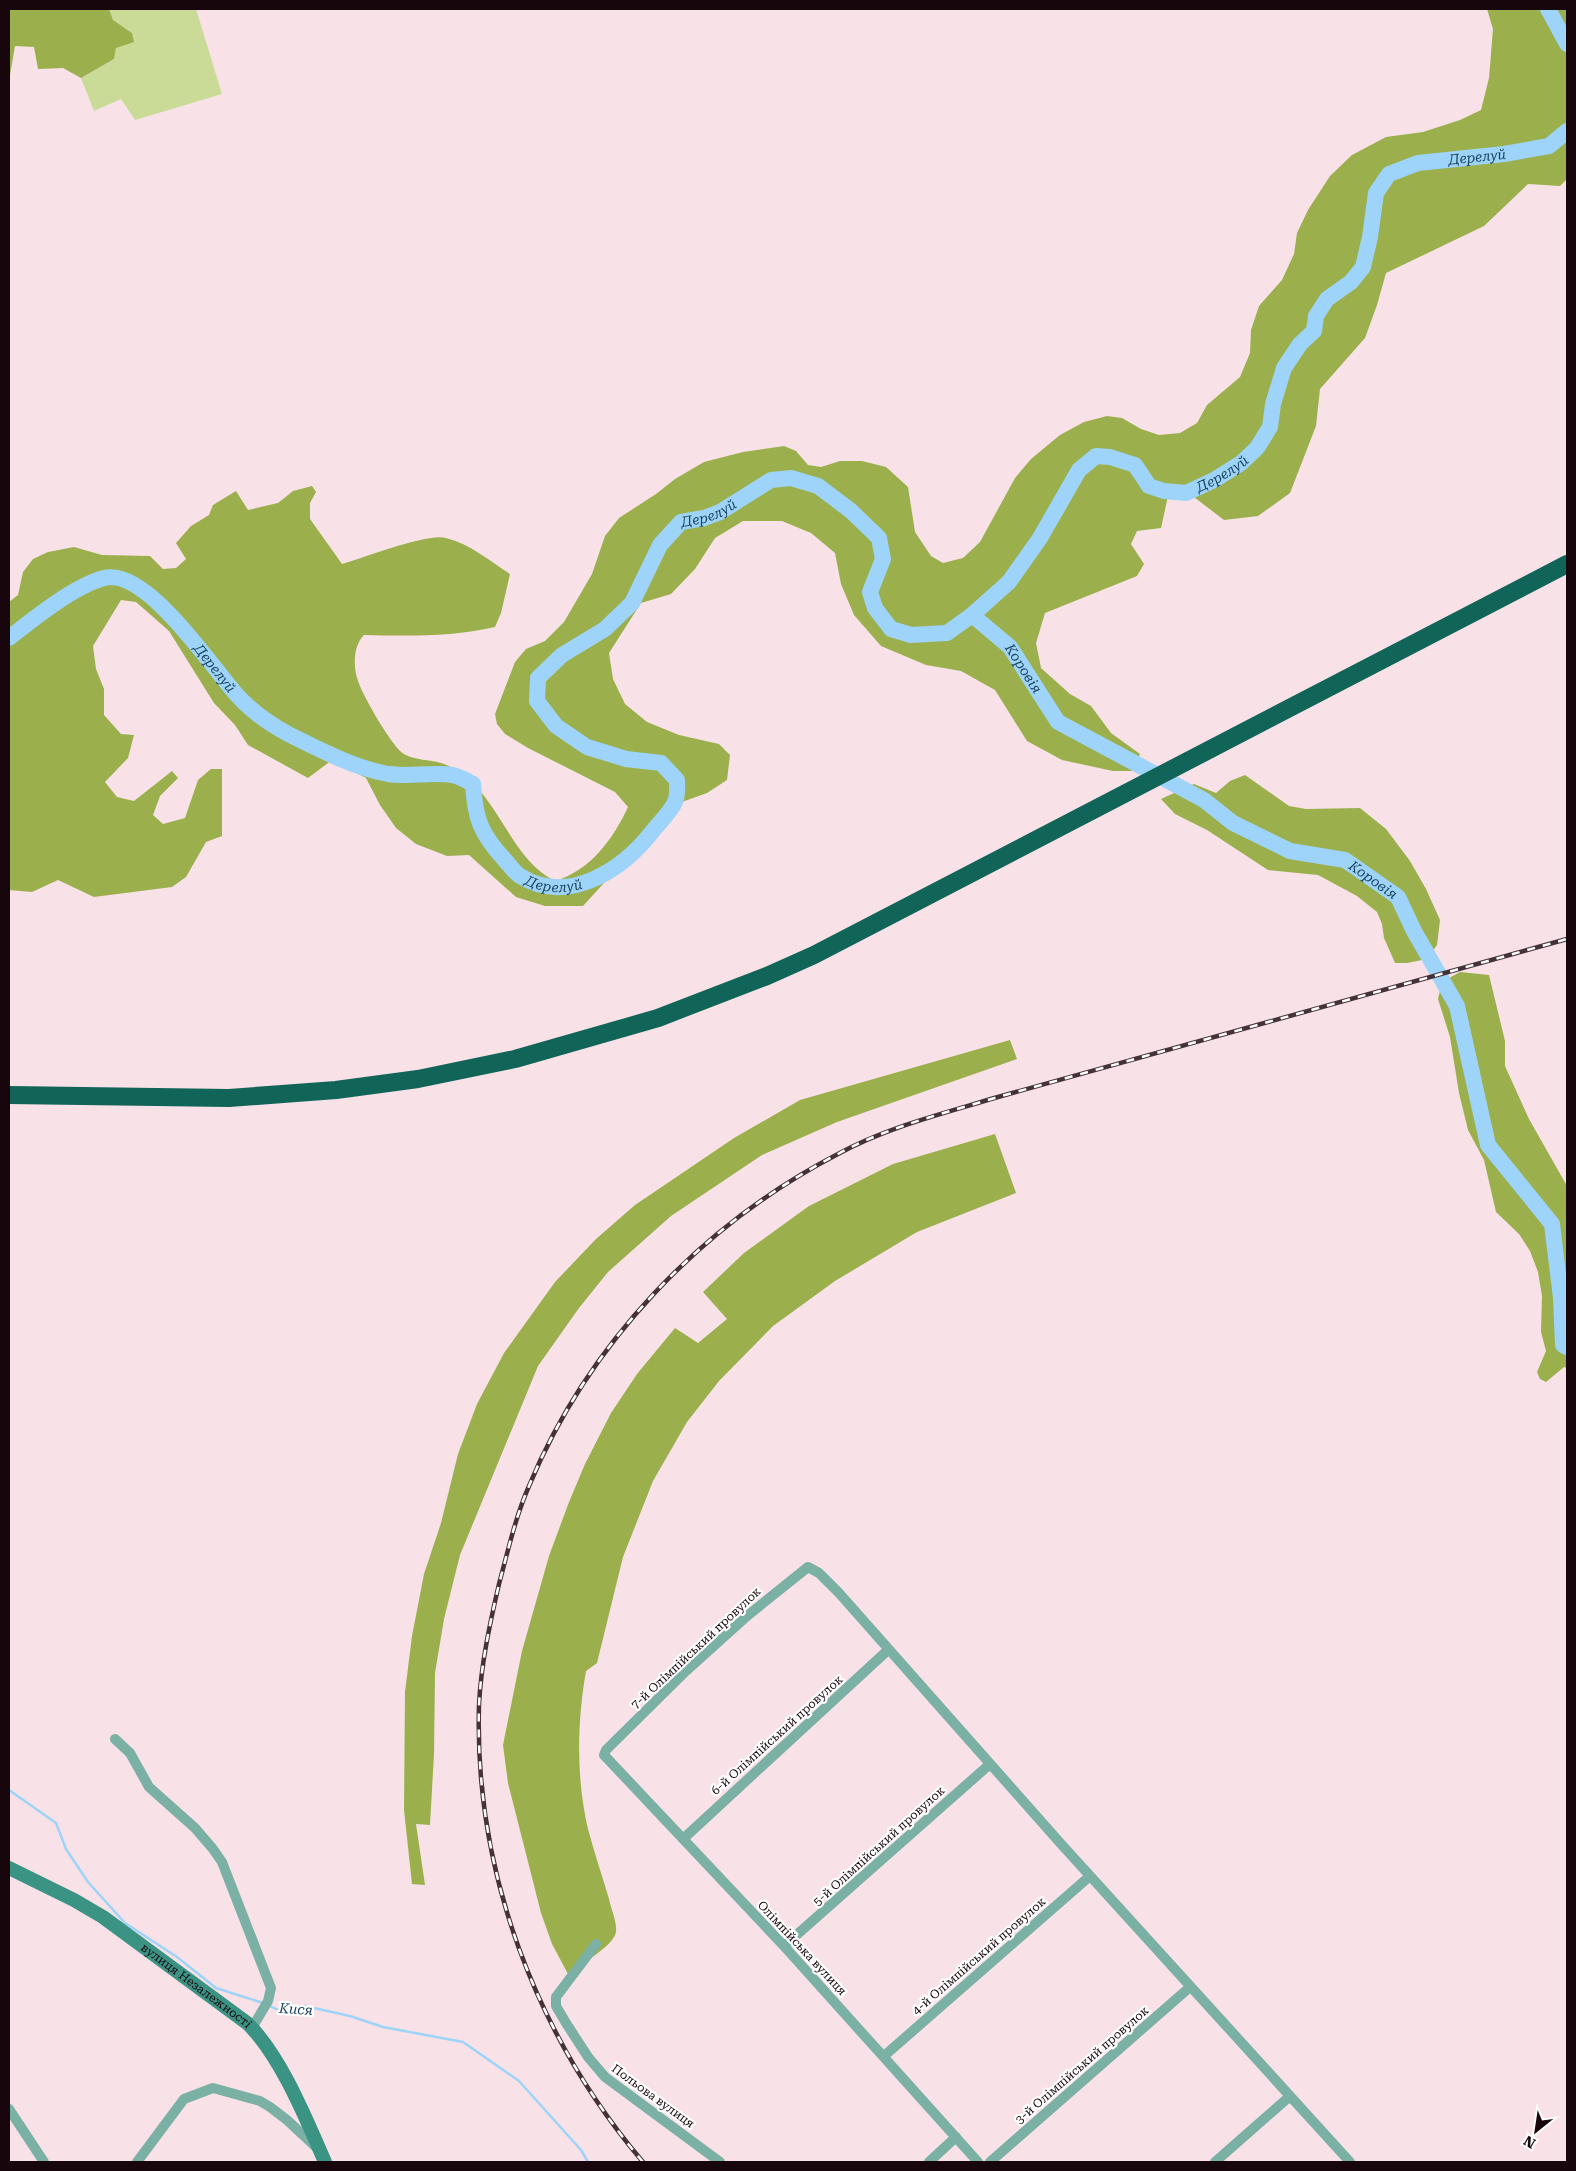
<svg xmlns="http://www.w3.org/2000/svg" width="1576" height="2171" font-family="'Roboto Serif',serif">
	<rect width="100%" height="100%" fill="#f8e1e7"/>
	<path fill="#cadb98" d="M 109,9 L 196,9 L 222,94 L 135,120 L 121,99 L 94,111 L 81,78 L 114,59 L 116,48 L 132,33 L 113,20 Z"/>
	<path fill="#9bb04c" d="M 9,9 L 109,9 L 113,20 L 132,33 L 134,42 L 116,48 L 114,59 L 81,78 L 63,68 L 38,69 L 34,47 L 15,46 L 9,81 Z
		M 1487,9 L 1567,9 L 1567,179 L 1560,186 L 1528,184 L 1484,226 L 1386,273 L 1377,305 L 1365,338 L 1320,389 L 1316,426 L 1290,493 L 1258,516 L 1224,520 L 1190,494 L 1168,496 L 1161,528 L 1137,531 L 1131,544 L 1144,564 L 1137,576 L 1045,613 L 1036,643 L 1041,668 L 1070,694 L 1091,706 L 1111,733 L 1140,754 L 1132,771 L 1113,771 L 1062,760 L 1027,741 L 995,690 L 961,671 L 926,665 L 881,646 L 854,615 L 841,584 L 835,553 L 811,533 L 782,521 L 743,521 L 715,538 L 695,569 L 671,594 L 641,603 L 609,653 L 613,679 L 625,704 L 647,722 L 679,735 L 719,744 L 730,755 L 727,780 L 707,793 L 682,802 L 646,845 L 614,872 L 583,906 L 545,906 L 516,897 L 469,855 L 447,856 L 416,844 L 396,828 L 380,805 L 366,778 L 332,760 L 308,778 L 248,745 L 235,725 L 214,703 L 169,631 L 136,602 L 121,600 L 93,646 L 96,669 L 104,689 L 104,715 L 121,734 L 134,735 L 128,758 L 105,782 L 117,797 L 134,801 L 172,771 L 178,778 L 160,796 L 153,815 L 163,824 L 185,818 L 198,780 L 211,769 L 222,769 L 222,836 L 206,842 L 186,877 L 172,887 L 94,897 L 58,880 L 32,892 L 9,890 L 9,602 L 18,595 L 23,572 L 33,559 L 48,552 L 74,547 L 102,555 L 150,556 L 163,569 L 176,568 L 186,559 L 176,543 L 191,526 L 209,515 L 213,505 L 236,491 L 248,510 L 278,503 L 293,491 L 312,486 L 316,492 L 310,503 L 310,519 L 342,564 C 364,558 427,533 446,538 C 470,544 490,561 510,574 L 501,613 L 495,627 C 452,637 408,636 364,635 C 353,646 353,667 358,681 C 363,696 392,747 404,754 C 416,761 429,759 441,763 C 449,765 461,773 467,778 C 502,807 514,861 555,881 C 591,870 613,839 628,807 L 615,792 L 528,748 L 505,734 L 497,724 L 495,714 L 515,662 L 526,649 L 545,641 L 564,622 L 592,574 L 605,536 L 619,518 L 656,494 L 675,479 L 704,462 L 743,452 L 784,446 L 796,451 L 808,465 L 821,467 L 840,461 L 862,461 L 886,467 L 908,487 L 915,532 L 931,556 L 943,563 L 963,558 L 980,542 L 1015,478 L 1031,459 L 1060,435 L 1084,422 L 1107,416 L 1122,418 L 1141,429 L 1159,435 L 1180,433 L 1197,423 L 1207,405 L 1240,377 L 1250,353 L 1251,330 L 1259,306 L 1282,280 L 1294,254 L 1297,233 L 1308,210 L 1330,176 L 1352,155 L 1386,137 L 1423,132 L 1460,120 L 1481,110 L 1489,78 L 1493,29 Z
		M 1245,775 L 1289,806 L 1306,809 L 1360,808 L 1386,829 L 1410,861 L 1426,889 L 1440,920 L 1437,945 L 1427,959 L 1407,963 L 1395,963 L 1384,938 L 1382,924 L 1377,912 L 1357,896 L 1318,875 L 1268,870 L 1207,830 L 1175,814 L 1161,799 L 1194,784 L 1216,793 L 1230,781 Z
		M 1460,972 L 1489,975 L 1505,1041 L 1505,1066 L 1529,1119 L 1567,1186 L 1567,1368 L 1564,1367 L 1546,1382 L 1540,1379 L 1537,1372 L 1546,1351 L 1541,1332 L 1542,1296 L 1538,1272 L 1530,1251 L 1519,1234 L 1496,1212 L 1484,1160 L 1468,1130 L 1459,1093 L 1450,1037 L 1438,999 L 1442,982 Z
		M 1010,1040 L 1017,1059 L 837,1122 L 762,1155 L 671,1216 L 608,1272 L 579,1308 L 538,1366 L 460,1555 L 444,1619 L 435,1673 L 434,1754 L 430,1825 L 416,1824 L 425,1885 L 412,1884 L 404,1810 L 405,1692 L 412,1636 L 424,1574 L 441,1523 L 458,1454 L 477,1404 L 504,1353 L 555,1282 L 596,1239 L 635,1205 L 734,1138 L 800,1100 Z
		M 995,1134 L 1016,1193 L 917,1232 L 835,1281 L 773,1326 L 719,1381 L 687,1422 L 653,1481 L 623,1557 L 597,1663 L 586,1671 C 577,1722 576,1778 588,1829 C 594,1852 602,1875 609,1899 C 611,1909 617,1921 616,1932 C 614,1946 579,1965 568,1974 L 552,1944 L 541,1913 L 508,1783 L 503,1745 L 522,1651 L 549,1556 L 569,1502 L 585,1464 L 611,1413 L 637,1374 L 675,1328 L 698,1343 L 727,1319 L 703,1292 L 744,1253 L 809,1206 L 893,1164 Z"/>
	<g fill="none" stroke-linecap="round" stroke-linejoin="round">
		<path stroke="#9ed4fa" stroke-width="2.5" d="M 9,1790 L 56,1823 L 66,1849 L 88,1882 L 125,1923 L 177,1957 L 216,1988 L 263,2003
			M 268,2005 L 278,2010 L 305,2006 L 350,2016 L 383,2027 L 463,2042 L 519,2081 L 581,2150 L 588,2162"/>
		<g stroke="#9ed4fa" stroke-width="16">
			<path d="M 1548,9 L 1567,44"/>
			<path id="s1" d="M 972,615 L 1010,647 L 1058,722 L 1204,800 L 1233,823 L 1290,851 L 1345,860 L 1398,897 L 1414,931 L 1457,1006 L 1488,1145 L 1552,1224 L 1561,1298 L 1563,1345 L 1567,1347"/>
			<path id="s2" d="M 9,638 C 33,619 74,586 104,578 C 146,567 211,666 236,694 C 251,711 269,724 290,735 C 320,750 355,768 388,774 C 409,777 431,772 452,775 C 459,776 467,781 473,784 C 475,819 481,834 504,859 C 509,864 514,872 520,876 C 568,906 622,870 652,832 C 659,823 670,813 675,802 C 678,796 677,786 677,780 L 661,763 L 626,759 L 587,747 L 556,726 L 537,701 L 538,678 L 562,655 L 605,629 L 632,603 L 660,545 L 681,522 L 704,518 L 720,512 L 771,480 L 791,478 L 818,486 L 851,511 L 879,538 L 883,559 L 870,592 L 875,608 L 891,629 L 911,635 L 947,633 L 972,615 L 1009,582 L 1040,538 L 1079,470 L 1096,456 L 1110,457 L 1135,465 L 1149,486 L 1164,491 L 1186,493 L 1214,480 L 1241,463 L 1257,448 L 1270,427 L 1273,404 L 1284,368 L 1300,344 L 1314,331 L 1316,316 L 1327,299 L 1351,282 L 1363,267 L 1370,237 L 1376,193 L 1389,174 L 1418,163 L 1504,154 L 1549,146 L 1567,131"/>
		</g>
		<path stroke="#7bb0a5" stroke-width="10" d="M 115,1739 L 130,1753 L 149,1787 L 195,1828 L 213,1849 L 222,1862 L 271,1988 L 268,2001 L 252,2028
			M 683,1839 L 888,1650
			M 596,1944 L 556,1997 L 556,2006 L 566,2023 L 588,2057 L 605,2077 L 720,2162
			M 784,1946 L 990,1764
			M 884,2056 L 1090,1876
			M 9,2109 L 44,2162
			M 137,2162 L 184,2099 L 213,2088 L 260,2101 L 270,2107 L 287,2120 L 316,2147
			M 929,2162 L 956,2137
			M 978,2162 L 784,1946 L 604,1755 L 606,1750 L 686,1671 L 747,1616 L 808,1567 L 819,1573 L 839,1593 L 1062,1845 L 1350,2162
			M 990,2162 L 1190,1987
			M 1215,2162 L 1289,2097"/>
		<path stroke="#3b9384" stroke-width="14" id="s3" d="M 9,1868 L 74,1900 L 103,1917 L 247,2023 C 281,2056 306,2119 325,2162"/>
		<path stroke="#106458" stroke-width="18" d="M 9,1095 L 229,1098 L 336,1090 L 418,1079 L 515,1059 L 658,1018 L 767,976 L 814,955 L 1567,564"/>
		<g stroke="#443238" stroke-width="4.5">
			<path id="rail" d="M 643,2162 C 536,2036 474,1871 479,1705 C 481,1664 490,1623 499,1584 C 508,1551 515,1518 529,1486 C 588,1344 701,1225 838,1154 C 887,1127 945,1113 998,1097 L 1567,939"/>
		</g>
		<use href="#rail" stroke="#fff" stroke-width="2.5" stroke-dasharray="8" stroke-linecap="butt"/>
	</g>
	<g text-anchor="middle" stroke-width="4.5" stroke-linejoin="round" paint-order="stroke">
		<g font-size="12" fill="#17060c" stroke="#fff">
			<text transform="translate(696 1648) rotate(-43)" y="4">7-й Олімпійський провулок</text>
			<text transform="translate(777 1735) rotate(-42)" y="4">6-й Олімпійський провулок</text>
			<text transform="translate(879 1846) rotate(-42)" y="4">5-й Олімпійський провулок</text>
			<text transform="translate(802 1948) rotate(47)" y="4">Олімпійська вулиця</text>
			<text transform="translate(979 1956) rotate(-41)" y="4">4-й Олімпійський провулок</text>
			<text dy="4" stroke="none"><textPath href="#s3" startOffset="222">вулиця Незалежності</textPath></text>
			<text transform="translate(1082 2065) rotate(-41)" y="4">3-й Олімпійський провулок</text>
			<text transform="translate(653 2096) rotate(36)" y="4">Польова вулиця</text>
		</g>
		<g font-size="14" font-style="italic" fill="#1b445e" stroke="#fff">
			<text dy="5" stroke="none"><textPath href="#s2" startOffset="2498">Дерелуй</textPath></text>
			<text dy="5" stroke="none"><textPath href="#s2" startOffset="2048">Дерелуй</textPath></text>
			<text dy="5" stroke="none"><textPath href="#s2" startOffset="1312">Дерелуй</textPath></text>
			<text dy="5" stroke="none"><textPath href="#s2" startOffset="261">Дерелуй</textPath></text>
			<text dy="5" stroke="none"><textPath href="#s1" startOffset="75">Коровія</textPath></text>
			<text dy="5" stroke="none"><textPath href="#s2" startOffset="698">Дерелуй</textPath></text>
			<text dy="5" stroke="none"><textPath href="#s1" startOffset="495">Коровія</textPath></text>
			<text transform="translate(296 2009) rotate(4)" y="5">Кися</text>
		</g>
	</g>
	<rect width="1576" height="2171" fill="none" stroke="#17060c" stroke-width="20"/>
	<g transform="translate(1536 2131) rotate(210)" stroke="#ffffff" stroke-width="4" paint-order="stroke">
	<path d="M0-4L9 19L0 12L-9 19Z" fill="#17060c"/>
	<text y="-8" font-size="14" font-weight="bold" text-anchor="middle" fill="#17060c">N</text>
	</g>
</svg>
